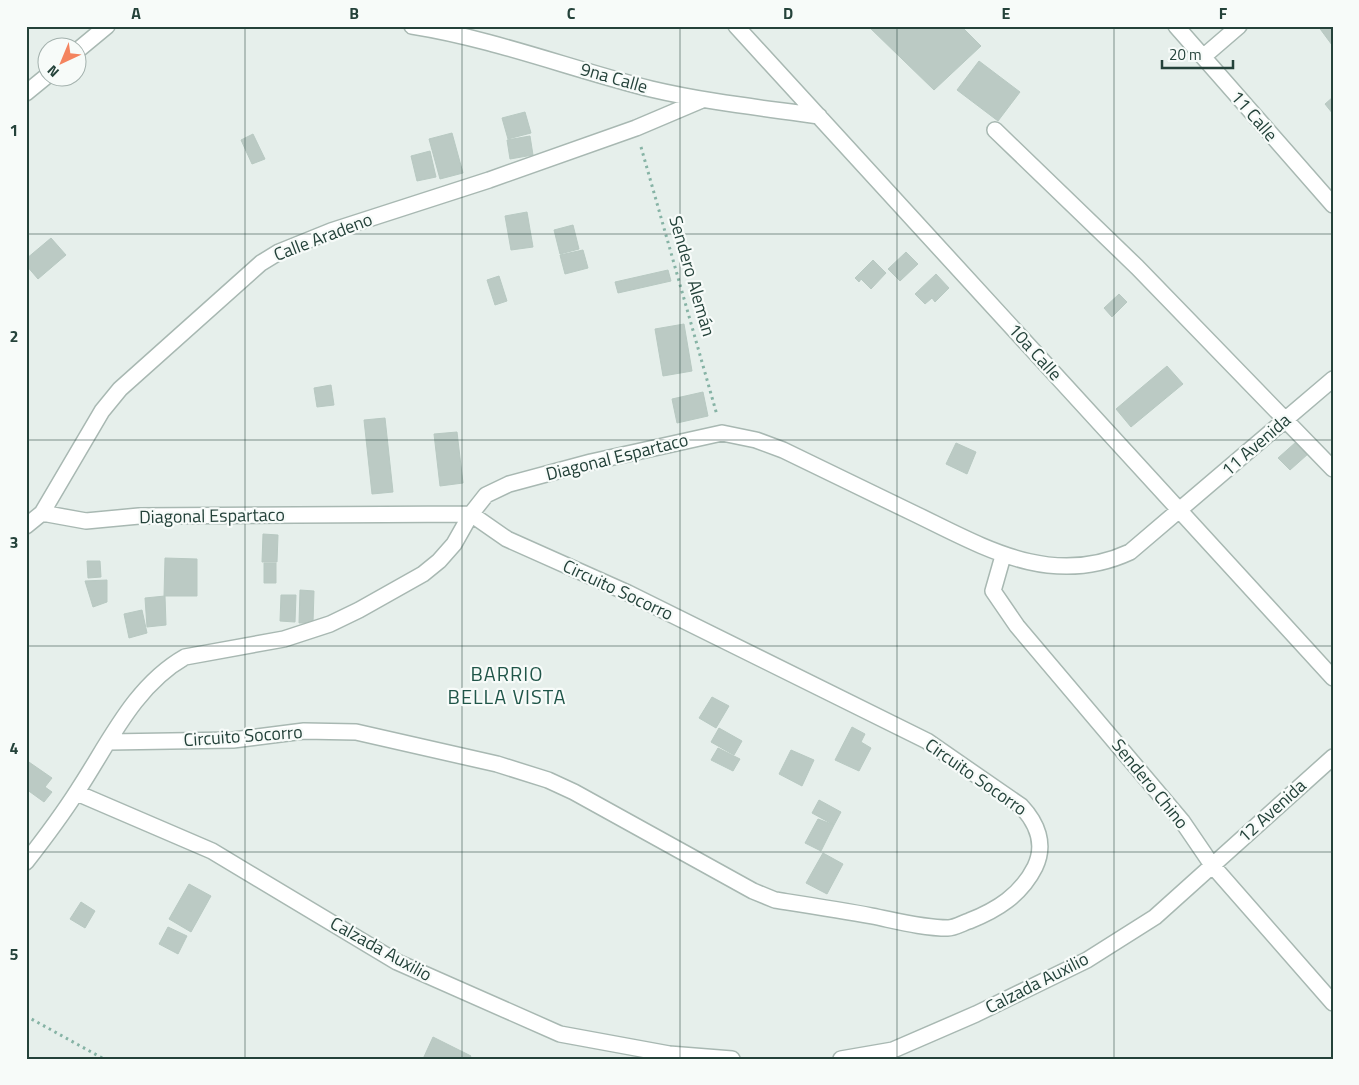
<svg xmlns="http://www.w3.org/2000/svg" width="1359" height="1085" font-family="'Titillium Web',sans-serif">
	<rect width="100%" height="100%" fill="#e6efeb"/>
	<path fill="#bbcac4" stroke="#b8c9c2" d="M 868,26 L 961,26 L 981,46 L 934,90 Z
		M 1318,26 L 1333,26 L 1333,44 L 1332,45 Z
		M 979,61 L 1020,92 L 998,121 L 957,90 Z
		M 1333,97 L 1333,114 L 1325,104 Z
		M 525,112 L 531,133 L 508,139 L 502,118 Z
		M 452,133 L 463,173 L 440,179 L 429,139 Z
		M 253,134 L 265,159 L 252,164 L 241,140 Z
		M 530,136 L 533,155 L 510,159 L 507,140 Z
		M 430,151 L 436,177 L 417,181 L 411,156 Z
		M 527,212 L 533,247 L 511,250 L 505,216 Z
		M 573,225 L 579,249 L 560,254 L 554,230 Z
		M 51,238 L 66,255 L 38,279 L 26,265 L 26,259 Z
		M 583,250 L 588,268 L 565,274 L 560,255 Z
		M 906,252 L 918,264 L 900,281 L 888,269 Z
		M 873,260 L 886,273 L 871,289 L 861,279 L 859,282 L 855,278 Z
		M 668,270 L 671,281 L 618,293 L 615,282 Z
		M 936,274 L 949,288 L 935,302 L 932,298 L 925,304 L 915,294 Z
		M 499,276 L 507,301 L 495,305 L 487,280 Z
		M 1119,294 L 1127,302 L 1112,317 L 1104,308 Z
		M 684,324 L 692,371 L 663,376 L 655,329 Z
		M 1167,366 L 1183,384 L 1131,427 L 1116,409 Z
		M 331,385 L 334,405 L 317,407 L 314,388 Z
		M 703,392 L 708,416 L 677,423 L 672,399 Z
		M 385,418 L 393,492 L 372,494 L 364,420 Z
		M 457,432 L 463,483 L 440,486 L 434,434 Z
		M 1296,442 L 1308,454 L 1290,470 L 1278,458 Z
		M 956,443 L 976,452 L 967,474 L 946,464 Z
		M 263,534 L 278,535 L 277,562 L 262,562 Z
		M 165,558 L 197,559 L 197,596 L 164,596 Z
		M 87,561 L 100,561 L 101,577 L 88,578 Z
		M 264,563 L 276,563 L 276,583 L 264,583 Z
		M 107,580 L 107,602 L 93,607 L 85,581 Z
		M 300,590 L 314,591 L 313,623 L 299,623 Z
		M 281,595 L 296,595 L 295,622 L 280,621 Z
		M 165,596 L 166,625 L 147,627 L 145,598 Z
		M 142,610 L 147,633 L 129,638 L 124,614 Z
		M 712,697 L 729,706 L 716,728 L 699,718 Z
		M 852,727 L 865,734 L 861,742 L 871,748 L 859,771 L 835,760 Z
		M 719,728 L 742,741 L 734,755 L 711,742 Z
		M 718,748 L 740,759 L 733,771 L 711,760 Z
		M 791,750 L 814,760 L 802,786 L 779,774 Z
		M 26,760 L 52,778 L 45,787 L 52,792 L 44,802 L 26,789 Z
		M 819,800 L 841,812 L 834,825 L 812,813 Z
		M 818,819 L 834,825 L 821,851 L 805,843 Z
		M 823,853 L 843,864 L 827,894 L 806,883 Z
		M 189,884 L 211,896 L 191,932 L 169,919 Z
		M 81,902 L 95,911 L 85,928 L 70,919 Z
		M 168,927 L 187,936 L 178,954 L 159,944 Z
		M 433,1037 L 471,1056 L 469,1059 L 423,1059 Z"/>
	<g fill="none" stroke-linecap="round" stroke-linejoin="round">
		<g stroke="#a8b8b2" stroke-width="18">
			<path id="minor" d="M 412,26 C 494,39 571,69 651,89 C 706,102 763,108 819,116
				M 736,26 L 1333,678
				M 1176,26 L 1333,205
				M 78,50 L 107,26
				M 1203,57 L 1239,26
				M 26,93 L 48,75
				M 995,130 L 1137,267 L 1333,469
				M 42,513 L 86,521 L 139,516 L 471,514
				M 26,526 L 42,513 L 102,411 L 120,389 L 261,263 L 279,252 L 331,231 L 489,180 L 636,128 L 702,100
				M 1003,556 L 993,591 L 1017,626 L 1182,821 L 1212,865 L 1333,1003
				M 109,742 L 233,740 L 304,731 L 356,732 L 497,764 L 548,780 L 574,792 L 753,891 L 775,900 C 807,905 840,910 872,916 C 897,921 923,928 948,928 C 954,928 963,923 969,921 C 997,910 1021,895 1035,867 C 1046,844 1037,823 1021,806 L 927,741 L 628,593 L 507,539 L 471,514
				M 77,793 L 212,851 L 397,962 L 560,1034 L 669,1054 L 732,1059
				M 26,862 C 44,839 62,815 78,790 C 109,743 134,686 185,657 L 284,639 L 330,624 L 359,610 L 423,574 L 439,561 L 454,544 L 471,514 L 486,495 L 509,484 L 591,462 L 722,433 L 756,440 L 783,450 C 826,471 868,491 911,512 C 982,546 1050,589 1130,552 L 1333,379
				M 841,1059 L 893,1050 L 976,1014 L 1087,960 L 1155,917 L 1333,757"/>
		</g>
		<path stroke="#86b3a5" stroke-width="3" stroke-dasharray="2.5 4" stroke-linecap="butt" d="M 641,147 L 717,415
			M 26,1016 L 104,1059"/>
		<use href="#minor" stroke="#fff" stroke-width="15"/>
	</g>
	<path fill="none" stroke="#24423a" stroke-width="1" stroke-opacity="0.55" d="M 245,26 L 245,1059M 462,26 L 462,1059M 680,26 L 680,1059M 897,26 L 897,1059M 1114,26 L 1114,1059M 26,234 L 1333,234M 26,440 L 1333,440M 26,646 L 1333,646M 26,852 L 1333,852"/>
	<g text-anchor="middle" stroke-width="4.5" stroke-linejoin="round" paint-order="stroke">
		<g font-size="18" fill="#24423a" stroke="#f7fbf9">
			<text transform="translate(614 78) rotate(16)" y="6">9na Calle</text>
			<text transform="translate(1254 116) rotate(49)" y="6">11 Calle</text>
			<text transform="translate(323 237) rotate(-21)" y="6">Calle Aradeno</text>
			<text transform="translate(692 276) rotate(74)" y="6">Sendero Alemán</text>
			<text transform="translate(1035 352) rotate(48)" y="6">10a Calle</text>
			<text transform="translate(1256 445) rotate(-41)" y="6">11 Avenida</text>
			<text transform="translate(617 457) rotate(-14)" y="6">Diagonal Espartaco</text>
			<text transform="translate(212 516) rotate(-1)" y="6">Diagonal Espartaco</text>
			<text transform="translate(618 590) rotate(25)" y="6">Circuito Socorro</text>
			<text transform="translate(243 736) rotate(-4)" y="6">Circuito Socorro</text>
			<text transform="translate(976 777) rotate(35)" y="6">Circuito Socorro</text>
			<text transform="translate(1150 784) rotate(51)" y="6">Sendero Chino</text>
			<text transform="translate(1272 811) rotate(-42)" y="6">12 Avenida</text>
			<text transform="translate(381 949) rotate(29)" y="6">Calzada Auxilio</text>
			<text transform="translate(1037 983) rotate(-27)" y="6">Calzada Auxilio</text>
		</g>
		<g font-size="20" letter-spacing="1" fill="#1f5548" stroke="#f7fbf9">
			<text x="507" y="681">BARRIO<tspan x="507" dy="23">BELLA VISTA</tspan></text>
		</g>
	</g>
	<rect width="1359" height="1085" fill="none" stroke="#f7fbf9" stroke-width="55"/>
	<g transform="translate(62 62) rotate(224)"><circle r="24" fill="#f7fbf9" stroke="#a3b1ad"/>
	<path d="M0-4L9 19L0 12L-9 19Z" fill="#f4845f"/>
	<text y="-8" font-size="14" font-weight="bold" text-anchor="middle" fill="#24423a">N</text>
	</g>
	<path d="M1162 60v8h71v-8" fill="none" stroke="#24423a" stroke-width="2.5"/>
	<text x="1169" y="60" font-size="15" fill="#24423a" stroke="#f7fbf9" stroke-width="4" paint-order="stroke">20 m</text>
	<rect x="28" y="28" width="1304" height="1030" fill="none" stroke="#24423a" stroke-width="2"/>
	<g font-size="16" text-anchor="middle" font-weight="bold" fill="#24423a">
		<text x="136" y="19">A</text>
		<text x="354" y="19">B</text>
		<text x="571" y="19">C</text>
		<text x="788" y="19">D</text>
		<text x="1006" y="19">E</text>
		<text x="1223" y="19">F</text>
		<text x="14" y="136">1</text>
		<text x="14" y="342">2</text>
		<text x="14" y="548">3</text>
		<text x="14" y="754">4</text>
		<text x="14" y="960">5</text>
	</g>
</svg>
